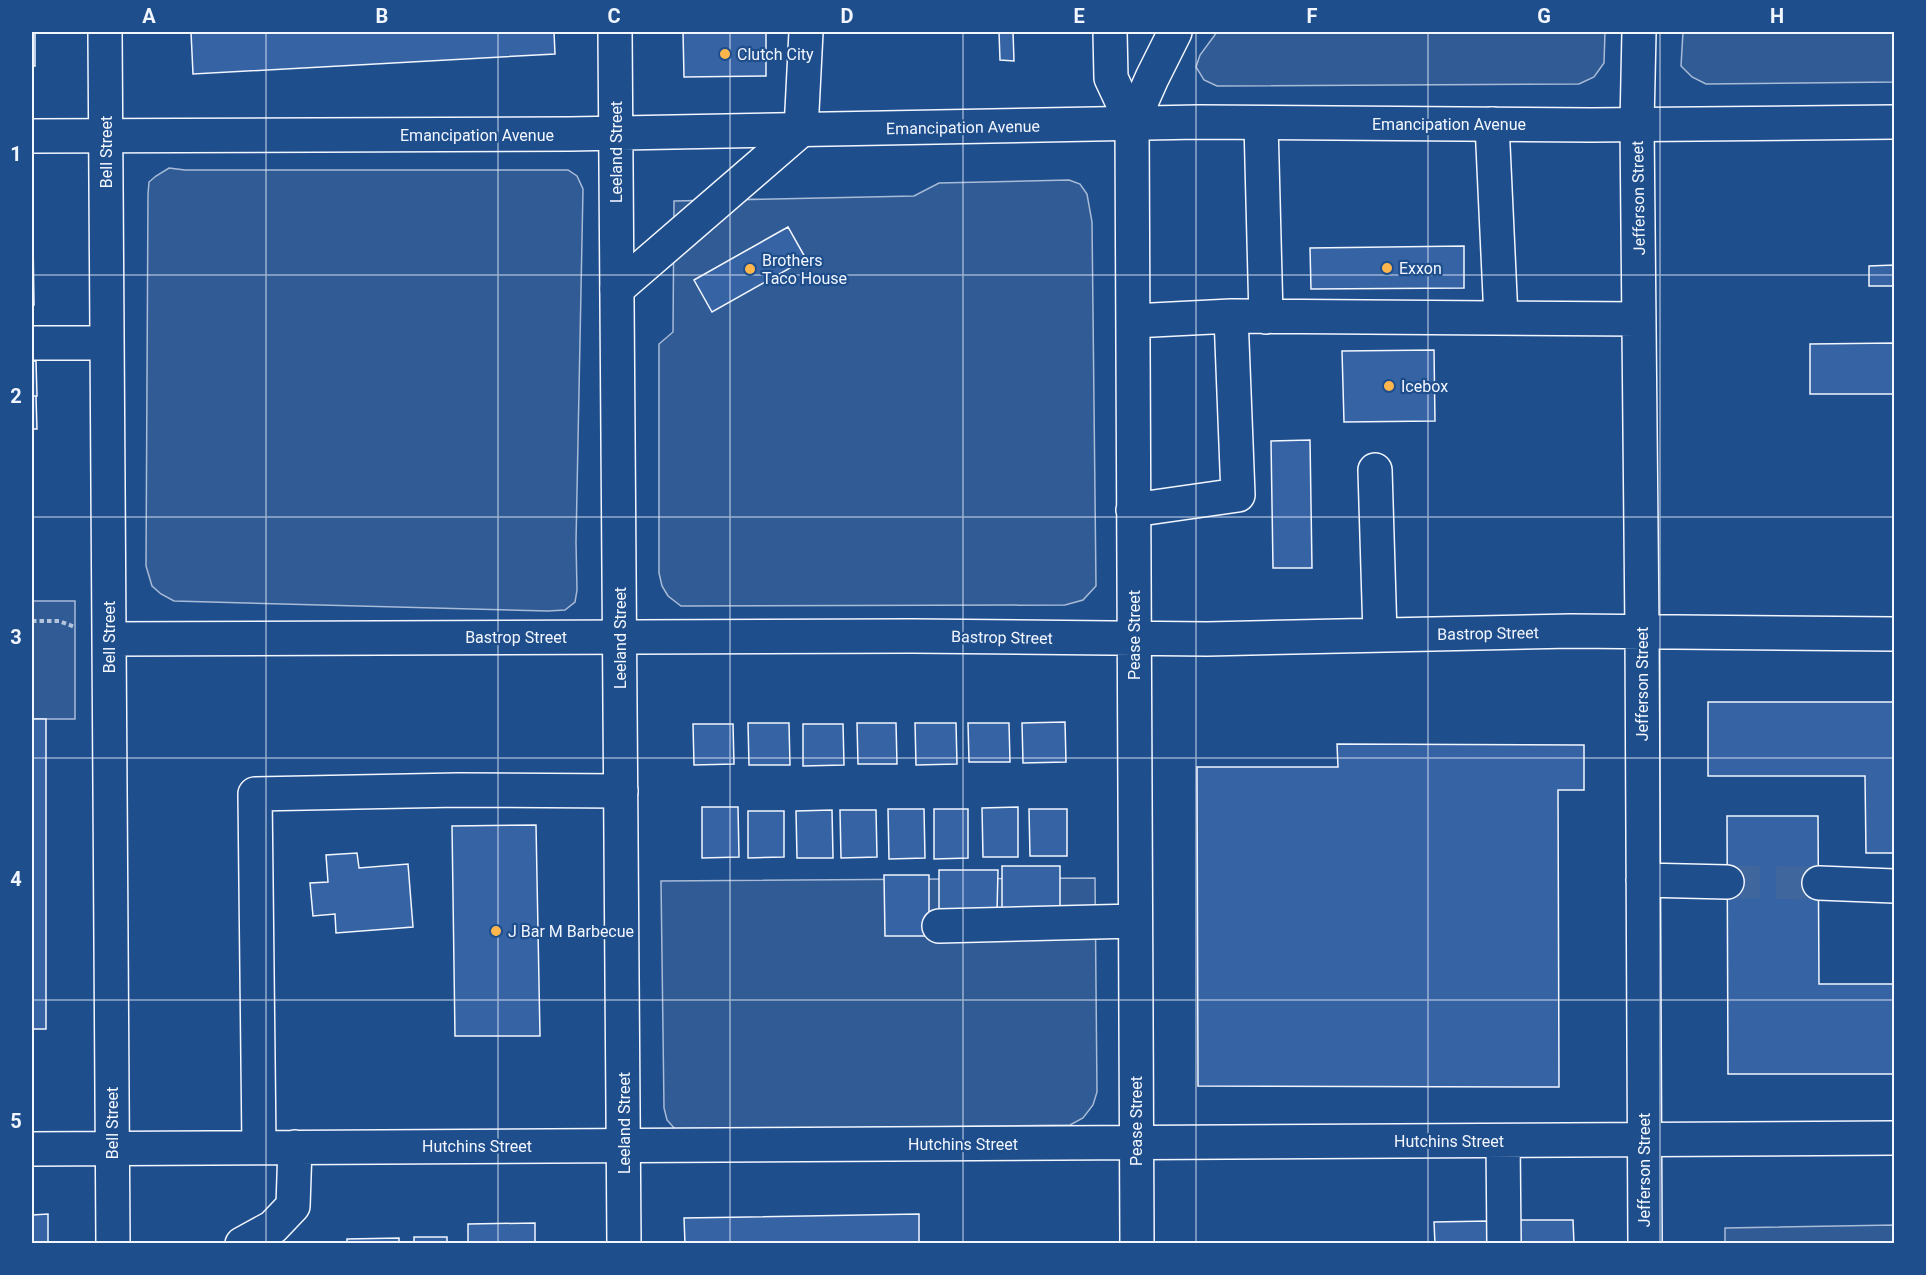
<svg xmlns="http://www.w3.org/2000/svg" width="1926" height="1275" font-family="Roboto,sans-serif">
	<rect width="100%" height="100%" fill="#1f4e8c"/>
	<path fill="#305b95" stroke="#a8bbd7" stroke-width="1.5" fill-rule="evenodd" d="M 1217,32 L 1605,32 L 1604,63 L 1594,77 L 1579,84 L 1217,86 L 1204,80 L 1196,67 L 1200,55 Z
		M 1683,32 L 1894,32 L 1894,82 L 1706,84 L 1692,77 L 1681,66 Z
		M 169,168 L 185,170 L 568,170 L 577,176 L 583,189 L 576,542 L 577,590 L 575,602 L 565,610 L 548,611 L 174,601 L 161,594 L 152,586 L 146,566 L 148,194 L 149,182 L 156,176 Z
		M 1069,180 L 1080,184 L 1087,194 L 1092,222 L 1096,586 L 1083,600 L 1065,605 L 681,606 L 668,596 L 662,586 L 659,573 L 659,344 L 673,332 L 674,201 L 914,196 L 939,183 ZM 788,227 L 806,259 L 694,280 Z
		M 32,601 L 75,601 L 75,719 L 32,719 Z
		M 1095,878 L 1097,1092 L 1093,1105 L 1083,1118 L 1070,1125 L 692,1130 L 675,1129 L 667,1120 L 664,1108 L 661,881 Z
		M 1894,1225 L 1894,1243 L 1725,1243 L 1725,1228 Z"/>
	<path fill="#3563a3" stroke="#f2f6ff" stroke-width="1.5" d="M 32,32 L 35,32 L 35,66 L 32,66 Z
		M 191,32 L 554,32 L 555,54 L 193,74 Z
		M 683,32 L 766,32 L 766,76 L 684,77 Z
		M 999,32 L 1013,32 L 1014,61 L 1000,60 Z
		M 788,227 L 806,259 L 712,312 L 694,280 Z
		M 32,239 L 33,239 L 34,305 L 32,305 Z
		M 1464,246 L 1464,288 L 1311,289 L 1310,248 Z
		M 1894,265 L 1894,286 L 1869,286 L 1869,266 Z
		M 1894,343 L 1894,394 L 1810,394 L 1810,344 Z
		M 1434,350 L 1435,421 L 1344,422 L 1342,351 Z
		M 32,361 L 36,361 L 37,396 L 32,396 Z
		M 32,396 L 36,396 L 37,429 L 32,429 Z
		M 1310,440 L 1312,568 L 1273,568 L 1271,441 Z
		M 1708,702 L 1894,702 L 1894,853 L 1866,853 L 1865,776 L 1708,776 Z
		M 32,719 L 46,719 L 46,1029 L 32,1029 Z
		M 1065,722 L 1066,762 L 1023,763 L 1022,723 Z
		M 748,723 L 789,723 L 790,765 L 749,765 Z
		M 857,723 L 896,723 L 897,764 L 858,764 Z
		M 915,723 L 956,723 L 957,764 L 916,765 Z
		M 968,723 L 1009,723 L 1010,762 L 969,762 Z
		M 693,724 L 733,724 L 734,764 L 694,765 Z
		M 803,724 L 843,724 L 844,765 L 803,766 Z
		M 1337,744 L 1584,745 L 1584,790 L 1558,790 L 1559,1087 L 1198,1086 L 1197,767 L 1338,767 Z
		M 702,807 L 738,807 L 739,857 L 702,858 Z
		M 1018,807 L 1018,857 L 983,857 L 982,808 Z
		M 888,809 L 924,809 L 925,858 L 889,859 Z
		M 934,809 L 968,809 L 968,858 L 934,859 Z
		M 1029,809 L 1067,809 L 1067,856 L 1030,856 Z
		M 832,810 L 833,858 L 797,858 L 796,811 Z
		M 840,810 L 876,810 L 877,857 L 841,858 Z
		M 748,811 L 784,811 L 784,857 L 748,858 Z
		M 1727,816 L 1818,816 L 1819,984 L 1894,984 L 1894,1074 L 1728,1074 Z
		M 536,825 L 540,1036 L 455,1036 L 452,826 Z
		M 357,853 L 359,868 L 408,864 L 413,927 L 336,933 L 335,914 L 313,916 L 310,883 L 328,882 L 326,855 Z
		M 1002,866 L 1060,866 L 1060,909 L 1002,909 Z
		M 939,870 L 998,870 L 997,912 L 939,912 Z
		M 884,875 L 929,875 L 929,936 L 885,936 Z
		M 48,1214 L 48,1244 L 32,1244 L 32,1215 Z
		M 919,1214 L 919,1244 L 685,1244 L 684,1218 Z
		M 1518,1220 L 1573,1220 L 1574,1244 L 1518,1244 Z
		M 1488,1221 L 1488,1244 L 1435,1244 L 1434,1222 Z
		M 535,1223 L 535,1244 L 468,1244 L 468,1224 Z
		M 414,1237 L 447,1237 L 447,1244 L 414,1244 Z
		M 399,1238 L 399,1244 L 347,1244 L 347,1239 Z"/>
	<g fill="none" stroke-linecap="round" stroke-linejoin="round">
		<path stroke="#3f679d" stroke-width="33" stroke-dasharray="33 16" stroke-linecap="butt" d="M 1727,882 L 1819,883"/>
		<g stroke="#f2f6ff" stroke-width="36">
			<path id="minor" d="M 105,32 L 113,1244
				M 1110,32 L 1111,78 L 1132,123 L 1137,1244
				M 1261,123 L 1266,317
				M 1492,124 L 1501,318
				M 1637,124 L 1642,631 L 1645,1244
				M 617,289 L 801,130 L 806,32
				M 1231,316 L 1639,319
				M 1133,321 L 1231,316 L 1238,495 L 1133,510
				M 32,343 L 107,343
				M 1375,470 L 1380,635
				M 109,639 L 912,636 L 1207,639 L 1571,631 L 1894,634
				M 1643,880 L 1727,882
				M 1819,883 L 1894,886
				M 939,926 L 1135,921
				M 1503,1141 L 1504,1244
				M 259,1147 L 255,794 L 458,790 L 621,791
				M 32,1149 L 1894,1138
				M 242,1244 L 273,1227 L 293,1206 L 295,1147"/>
		</g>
		<g stroke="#f2f6ff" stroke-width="36">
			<path id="major" d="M 615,32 L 624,1244
				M 1132,123 L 1152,78 L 1175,32
				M 32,136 L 570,134 L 1199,122 L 1591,125 L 1894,122"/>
		</g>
		<g stroke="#f2f6ff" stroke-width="36">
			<path id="highway" d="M 1637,124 L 1639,32"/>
		</g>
		<path stroke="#b3c4dc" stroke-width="4" stroke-dasharray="4.5 3" stroke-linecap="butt" d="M 32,621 L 59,621 L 75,627"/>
		<use href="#minor" stroke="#1f4e8c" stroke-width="33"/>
		<use href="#major" stroke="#1f4e8c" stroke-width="33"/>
		<use href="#highway" stroke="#1f4e8c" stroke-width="33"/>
	</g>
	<path fill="none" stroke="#f2f6ff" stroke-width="1.5" stroke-opacity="0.55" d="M 266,32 L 266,1244M 498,32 L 498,1244M 730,32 L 730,1244M 963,32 L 963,1244M 1196,32 L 1196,1244M 1428,32 L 1428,1244M 1660,32 L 1660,1244M 32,275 L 1894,275M 32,517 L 1894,517M 32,758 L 1894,758M 32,1000 L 1894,1000"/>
	<g fill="#ffb74d" stroke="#1f4e8c" stroke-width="2">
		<circle cx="725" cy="54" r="6"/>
		<circle cx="1387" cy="268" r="6"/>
		<circle cx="750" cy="269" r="6"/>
		<circle cx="1389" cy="386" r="6"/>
		<circle cx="496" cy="931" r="6"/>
	</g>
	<g text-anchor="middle" stroke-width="4.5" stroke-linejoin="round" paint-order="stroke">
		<g font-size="16" fill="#f2f6ff" stroke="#1f4e8c" text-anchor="start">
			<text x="737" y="60">Clutch City</text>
			<text x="762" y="266">Brothers<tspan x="762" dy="18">Taco House</tspan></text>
			<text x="1399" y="274">Exxon</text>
			<text x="1401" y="392">Icebox</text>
			<text x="508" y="937">J Bar M Barbecue</text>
		</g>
		<g font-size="16" fill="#f2f6ff" stroke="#1f4e8c">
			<text x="1449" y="130">Emancipation Avenue</text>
			<text transform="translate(963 127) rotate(-1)" y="6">Emancipation Avenue</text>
			<text x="477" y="141">Emancipation Avenue</text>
			<text transform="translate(106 152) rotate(-90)" y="6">Bell Street</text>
			<text transform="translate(616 152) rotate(-90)" y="6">Leeland Street</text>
			<text transform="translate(1638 198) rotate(-91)" y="6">Jefferson Street</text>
			<text transform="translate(1488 633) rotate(-1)" y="6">Bastrop Street</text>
			<text transform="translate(1134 635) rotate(-90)" y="6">Pease Street</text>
			<text transform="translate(109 637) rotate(-90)" y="6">Bell Street</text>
			<text x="516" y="643">Bastrop Street</text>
			<text transform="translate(1002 637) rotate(1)" y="6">Bastrop Street</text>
			<text transform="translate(620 638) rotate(-90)" y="6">Leeland Street</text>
			<text transform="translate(1642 684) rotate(-90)" y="6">Jefferson Street</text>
			<text transform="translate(1136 1121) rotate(-90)" y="6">Pease Street</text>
			<text transform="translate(112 1123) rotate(-90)" y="6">Bell Street</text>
			<text transform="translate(624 1123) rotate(-90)" y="6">Leeland Street</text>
			<text x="1449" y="1147">Hutchins Street</text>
			<text x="963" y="1150">Hutchins Street</text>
			<text x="477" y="1152">Hutchins Street</text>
			<text transform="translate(1644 1170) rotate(-90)" y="6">Jefferson Street</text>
		</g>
	</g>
	<rect width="1926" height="1275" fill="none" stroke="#1f4e8c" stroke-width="66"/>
	<rect x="33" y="33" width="1860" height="1209" fill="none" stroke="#f2f6ff" stroke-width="2"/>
	<g font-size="20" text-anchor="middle" font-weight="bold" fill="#f2f6ff">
		<text x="149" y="23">A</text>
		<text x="382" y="23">B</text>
		<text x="614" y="23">C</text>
		<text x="847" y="23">D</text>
		<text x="1079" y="23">E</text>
		<text x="1312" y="23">F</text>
		<text x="1544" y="23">G</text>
		<text x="1777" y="23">H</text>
		<text x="16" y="161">1</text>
		<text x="16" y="403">2</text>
		<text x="16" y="644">3</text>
		<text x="16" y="886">4</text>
		<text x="16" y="1128">5</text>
	</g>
</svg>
